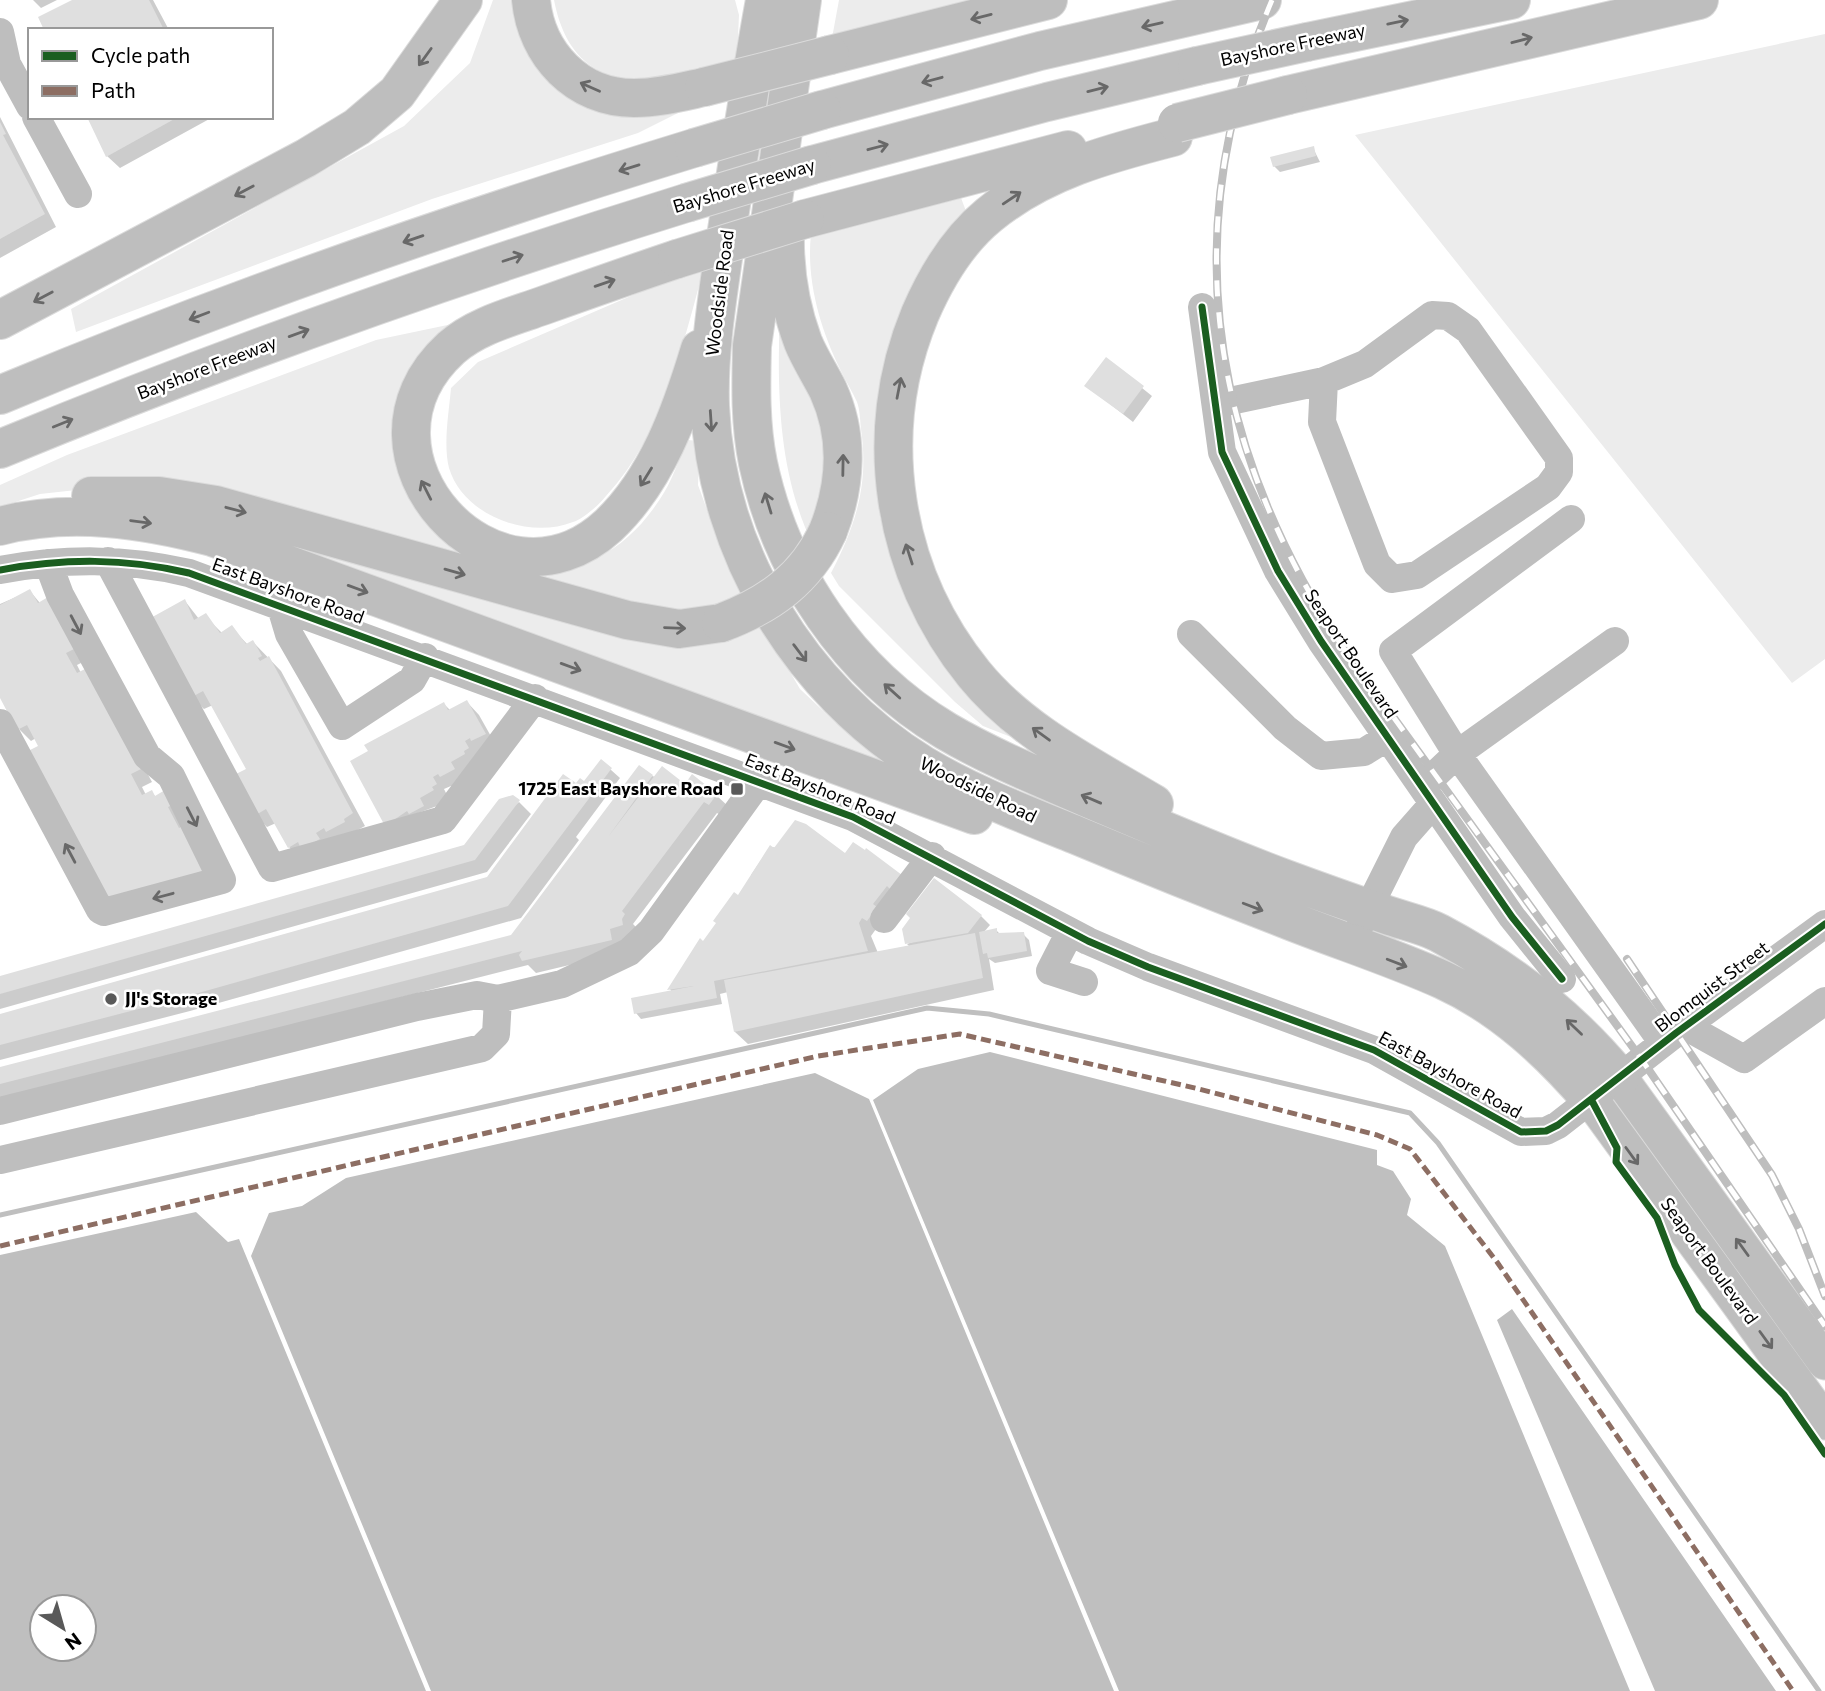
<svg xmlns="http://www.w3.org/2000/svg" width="1825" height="1691" font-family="Commissioner,sans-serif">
	<rect width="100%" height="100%" fill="#fff"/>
	<path fill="#ececec" d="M 493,0 L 525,0 L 541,58 L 700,102 L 638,133 L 432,199 L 76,332 L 71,309 L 404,126 L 470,63 Z
		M 554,0 L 735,0 L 739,15 L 737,58 C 660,87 574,103 554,0 Z
		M 839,0 L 985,0 L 832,38 Z
		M 1825,34 L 1825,659 L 1792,683 L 1355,135 Z
		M 958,190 L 969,219 L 879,449 L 880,517 L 911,589 L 1016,730 L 1011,737 L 983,726 L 955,702 L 839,586 L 831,573 C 856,525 869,484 861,429 C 860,420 860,410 857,402 C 852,391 845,380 840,369 C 820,328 806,280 811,234 Z
		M 705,264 C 683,343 664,434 606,496 C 599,505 583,519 573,522 C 528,540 463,515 449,468 C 443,444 449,412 451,388 L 478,362 Z
		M 780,306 L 834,421 L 813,545 C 777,471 777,387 780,306 Z
		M 457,323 L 402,397 L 478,559 L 140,483 L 40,494 L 0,507 L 0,485 L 67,455 L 376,340 Z
		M 687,440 L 700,441 L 698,485 L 718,540 L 750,596 L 683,618 L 514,573 C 578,576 625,553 660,499 C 672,482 679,459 687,440 Z
		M 218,523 L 382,560 L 762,624 L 800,689 L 835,722 L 886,754 L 880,765 Z"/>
	<path fill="#bfbfbf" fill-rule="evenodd" d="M 990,1052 L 1377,1150 L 1377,1165 L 1393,1171 L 1411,1199 L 1407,1215 L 1445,1246 L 1630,1691 L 1119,1691 L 873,1100 L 918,1069 Z
		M 815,1073 L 869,1099 L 1114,1691 L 431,1691 L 251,1256 L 269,1213 L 302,1206 L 346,1178 Z
		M 196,1212 L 228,1242 L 239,1239 L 426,1691 L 0,1691 L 0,1255 ZM 84,1607 L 84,1649 L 42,1649 L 42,1607 Z
		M 1512,1309 L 1776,1691 L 1655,1691 L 1497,1320 Z"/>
	<path fill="#0003" d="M 33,0 L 57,0 L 41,8 Z
		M 76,0 L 153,0 L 169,30 L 46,30 Z
		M 0,117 L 56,227 L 0,258 Z
		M 89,117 L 213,117 L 120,168 L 107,156 Z
		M 1313,148 L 1320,162 L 1280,172 L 1274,166 Z
		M 1106,359 L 1152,396 L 1133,422 L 1087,386 Z
		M 30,591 L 87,660 L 77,665 L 81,673 L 99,683 L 152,782 L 142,787 L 146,795 L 151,792 L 156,797 L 170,789 L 220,873 L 41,747 L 36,738 L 31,741 L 19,729 L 0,694 L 0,604 Z
		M 185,601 L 199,619 L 205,616 L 222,633 L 232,628 L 248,645 L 253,642 L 281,671 L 365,826 L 301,860 L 289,847 L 276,823 L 267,827 L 255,815 L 248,770 L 213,705 L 204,709 L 191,697 Z
		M 467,702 L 479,715 L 497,747 L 454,789 L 451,786 L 444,789 L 448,797 L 445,803 L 386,825 L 444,704 L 451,711 Z
		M 601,761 L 620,778 L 576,837 L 579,840 L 521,918 L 190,1011 L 0,1060 L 0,1016 L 488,879 L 576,786 L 585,783 Z
		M 652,776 L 716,795 L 729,807 L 722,816 L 717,813 L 633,924 L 636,927 L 624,952 L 536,973 L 528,965 L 0,1099 L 0,1069 L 512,936 Z
		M 519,802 L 531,814 L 487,872 L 0,1009 L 0,977 L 465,847 Z
		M 770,847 L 845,855 L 901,876 L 888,921 L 880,932 L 876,929 L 871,936 L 878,953 L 910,947 L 907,944 L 981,916 L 990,925 L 984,932 L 996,930 L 1001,935 L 1023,934 L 1029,940 L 1032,956 L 995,963 L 989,959 L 994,990 L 748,1044 L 735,1032 L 728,992 L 720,994 L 722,1004 L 641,1019 L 636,1013 L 672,992 L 670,989 L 753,877 L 751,875 Z"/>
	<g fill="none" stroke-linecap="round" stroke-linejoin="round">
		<path stroke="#bfbfbf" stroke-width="5" d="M 0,1215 L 927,1008 L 989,1014 L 1410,1113 L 1438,1143 L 1819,1691"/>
	</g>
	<path fill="#dfdfdf" d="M 72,0 L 149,0 L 164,30 L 44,30 L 38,17 Z
		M 87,117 L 178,117 L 106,157 Z
		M 0,122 L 6,134 L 3,135 L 45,214 L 0,239 Z
		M 1314,146 L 1316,156 L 1273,167 L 1270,157 Z
		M 1106,357 L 1144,386 L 1123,414 L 1084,386 Z
		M 30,589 L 38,603 L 48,597 L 76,648 L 66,653 L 77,673 L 87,668 L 141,769 L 131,774 L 142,795 L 152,790 L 155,796 L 170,787 L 178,802 L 168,807 L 179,828 L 188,823 L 207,872 L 108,900 L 28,751 L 38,746 L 27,725 L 17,730 L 0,698 L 0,605 Z
		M 185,599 L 194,620 L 206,613 L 220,633 L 232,625 L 246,644 L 253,640 L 262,656 L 258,658 L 260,661 L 269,656 L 353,813 L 344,819 L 345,822 L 326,832 L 324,828 L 316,833 L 320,839 L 301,849 L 298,842 L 288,848 L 266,809 L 254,816 L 232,776 L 246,769 L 203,691 L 190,698 L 147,620 Z
		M 467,700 L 486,734 L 471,741 L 470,738 L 465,741 L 469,748 L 464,751 L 465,754 L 451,762 L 455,769 L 440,777 L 438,774 L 433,777 L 437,784 L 432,787 L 434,790 L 420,798 L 424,806 L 409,814 L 407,811 L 385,826 L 350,761 L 368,751 L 364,745 L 444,702 L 448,710 Z
		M 601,759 L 612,768 L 508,906 L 177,999 L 0,1045 L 0,1014 L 487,877 L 563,774 L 576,783 L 580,778 L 584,781 Z
		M 639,765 L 653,775 L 608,837 L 662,766 L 685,784 L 692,774 L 717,794 L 709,805 L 704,802 L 622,911 L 625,914 L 622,919 L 623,925 L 610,929 L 612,940 L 522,961 L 519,955 L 522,951 L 0,1084 L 0,1067 L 511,935 Z
		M 513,795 L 520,800 L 475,860 L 0,994 L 0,976 L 464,845 L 499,799 Z
		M 795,820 L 806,824 L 845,853 L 853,842 L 865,850 L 866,848 L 902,875 L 891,890 L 887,886 L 873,904 L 877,907 L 867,921 L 862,918 L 859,923 L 868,951 L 714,981 L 717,998 L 634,1014 L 631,998 L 694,986 L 667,990 L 700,938 L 703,941 L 716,923 L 713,921 L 734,892 L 738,895 L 770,845 L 774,848 Z
		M 934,878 L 982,915 L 968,933 L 905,944 L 902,929 L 910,918 L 906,914 Z
		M 997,928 L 997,933 L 1024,932 L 1027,951 L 988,958 L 987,953 L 983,954 L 979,932 Z
		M 975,933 L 983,978 L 734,1032 L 724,980 Z"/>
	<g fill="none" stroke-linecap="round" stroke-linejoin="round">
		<g stroke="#dbdbdb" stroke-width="37">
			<path id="major" d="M 1620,1078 L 1825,1362
				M 1592,1101 L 1825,1422"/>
		</g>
		<g stroke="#dbdbdb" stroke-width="40">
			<path id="highway" d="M 531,0 C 536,54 577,98 634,98 C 658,98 681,92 704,87
				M 765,0 C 751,77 739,153 727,230 C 719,289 708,347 710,406 C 716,551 800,690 923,765 C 971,794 1024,814 1076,835 C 1143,863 1210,890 1278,916 C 1332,938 1390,956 1443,980 C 1502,1007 1550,1052 1592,1101
				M 802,0 L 752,346 C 751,385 750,424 758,463 C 781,572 849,673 946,731 C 992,758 1042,778 1090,799 C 1154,826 1218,854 1283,878 C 1318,891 1352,903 1387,915 C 1404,921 1424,925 1439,933 C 1509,970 1569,1016 1620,1078
				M 1307,42 L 1511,0
				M 830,55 L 1048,0
				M 1288,95 L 1699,0
				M 822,110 L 1040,51 L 1262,0
				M 812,165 L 1047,102 L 1197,66
				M 805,219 L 1068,150
				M 785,231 C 784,269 790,307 803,342 C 810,359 820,374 828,390 C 849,436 846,485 828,531
				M 677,259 C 632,274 587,290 542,306 C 511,317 476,326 451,348 C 335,454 497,628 608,526 C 657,480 681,412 700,349
				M 0,320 L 306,158 L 357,127 L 397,93 L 463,0
				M 0,395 C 227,300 459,220 694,148
				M 0,449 C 225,356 454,275 686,203
				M 91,496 L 159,496 L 216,505 L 627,620 L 679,629 L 721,623
				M 0,526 C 70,508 144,519 212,537 L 974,815
				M 1154,804 C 1091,766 1021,732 974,674 C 892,573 870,434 920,314 C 936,277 957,241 989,215 C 1043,171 1107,154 1173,137"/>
		</g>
		<path stroke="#bebebe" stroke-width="28" d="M 0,32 L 7,64 L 30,106
			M 36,117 L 78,194
			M 1202,307 L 1222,452 L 1278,571 L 1321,641 L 1512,917 L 1562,979
			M 1216,404 L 1324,381 L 1365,364 L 1432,315 L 1448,316 L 1468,330 L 1559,458 L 1559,472 L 1548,487 L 1417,575 L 1392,579 L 1377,564 L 1322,422 L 1324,381
			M 1571,519 L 1393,651 L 1457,754 L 1663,1043
			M 108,561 L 272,868 L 443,820 L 535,698
			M 0,570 C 65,558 125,558 189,573 L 853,817 L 1088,941 L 1148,967 L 1374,1050 L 1521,1132 L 1546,1131 L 1558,1125 L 1676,1033 L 1825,924
			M 280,604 L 289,634 L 342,726 L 412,680 L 425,657
			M 1191,634 L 1285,728 L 1321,756 L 1364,752 L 1388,737
			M 0,723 L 100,910 L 104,912 L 222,880 L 171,776 L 147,756 L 60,595 L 48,563
			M 1422,787 L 1457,754 L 1615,641
			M 884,919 L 932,856
			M 1361,923 L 1404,837 L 1433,804
			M 1070,932 L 1050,971 L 1084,982
			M 1685,1026 L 1744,1059 L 1825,1001
			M 0,1111 L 417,1007 L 477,995 L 498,999 L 562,984 L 629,952 L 651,931 L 760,780
			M 0,1160 L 482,1048 L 496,1034 L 498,999"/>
		<use href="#major" stroke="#bebebe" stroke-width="35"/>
		<use href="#highway" stroke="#bebebe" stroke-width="38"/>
		<g stroke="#bebebe" stroke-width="8">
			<path id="rail" d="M 1272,0 C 1175,229 1209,445 1344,649 L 1642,1060 L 1825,1326
				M 1627,959 L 1772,1175 L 1799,1229 L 1825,1296"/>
		</g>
		<use href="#rail" stroke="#fff" stroke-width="5" stroke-dasharray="16" stroke-linecap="butt"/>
		<g stroke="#dbdbdb" stroke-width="40" stroke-linecap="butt">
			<path id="highway-bridge" d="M 1197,66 L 1307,42
				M 704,87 L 830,55
				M 1177,123 L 1288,95
				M 694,148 L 822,110
				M 686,203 L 812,165
				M 677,259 L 805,219
				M 721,623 C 769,605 806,579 828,531"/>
		</g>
		<use href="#highway-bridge" stroke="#bebebe" stroke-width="38"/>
		<path stroke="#8d6e63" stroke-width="5" stroke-dasharray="10 5" stroke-linecap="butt" d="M 0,1246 L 818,1056 L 960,1034 L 1199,1089 L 1377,1135 L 1410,1149 L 1497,1262 L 1793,1691"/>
		<g stroke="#fff" stroke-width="11">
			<path id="cycleway" d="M 1202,307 L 1222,452 L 1278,571 L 1321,641 L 1512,917 L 1562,979
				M 0,570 C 65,558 125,558 189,573 L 853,817 L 1088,941 L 1148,967 L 1374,1050 L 1521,1132 L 1546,1131 L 1558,1125 L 1676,1033 L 1825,924
				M 1592,1101 L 1617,1148 L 1616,1162 L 1657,1218 L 1675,1265 L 1699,1310 L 1784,1395 L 1825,1454"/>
		</g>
		<use href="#cycleway" stroke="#1b5e20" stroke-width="7"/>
	</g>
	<defs><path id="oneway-shaft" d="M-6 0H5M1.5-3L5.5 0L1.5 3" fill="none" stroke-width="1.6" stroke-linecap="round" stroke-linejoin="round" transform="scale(1.75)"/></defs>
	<g stroke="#686868">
		<use href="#oneway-shaft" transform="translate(981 17) rotate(166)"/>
		<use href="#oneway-shaft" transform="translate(1398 22) rotate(-12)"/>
		<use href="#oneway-shaft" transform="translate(1152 25) rotate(167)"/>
		<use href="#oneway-shaft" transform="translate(1522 40) rotate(-15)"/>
		<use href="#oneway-shaft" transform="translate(425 57) rotate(126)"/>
		<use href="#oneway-shaft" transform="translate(932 80) rotate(165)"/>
		<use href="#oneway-shaft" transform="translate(590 87) rotate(-156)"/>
		<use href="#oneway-shaft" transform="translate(1098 89) rotate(-14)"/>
		<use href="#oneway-shaft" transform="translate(878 147) rotate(-15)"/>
		<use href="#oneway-shaft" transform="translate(629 168) rotate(163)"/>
		<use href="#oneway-shaft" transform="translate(244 191) rotate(152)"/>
		<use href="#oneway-shaft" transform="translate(1012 198) rotate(-34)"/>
		<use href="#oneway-shaft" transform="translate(413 239) rotate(161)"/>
		<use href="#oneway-shaft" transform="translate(513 258) rotate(-18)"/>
		<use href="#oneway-shaft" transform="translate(605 283) rotate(-19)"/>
		<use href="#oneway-shaft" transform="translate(43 297) rotate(152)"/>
		<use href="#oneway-shaft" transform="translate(199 316) rotate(159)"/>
		<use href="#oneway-shaft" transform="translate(299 333) rotate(-20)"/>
		<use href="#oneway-shaft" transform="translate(899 388) rotate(-79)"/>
		<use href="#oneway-shaft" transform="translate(711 421) rotate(86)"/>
		<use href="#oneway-shaft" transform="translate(63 423) rotate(-22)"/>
		<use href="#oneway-shaft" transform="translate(843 465) rotate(-89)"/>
		<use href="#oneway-shaft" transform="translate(646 477) rotate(122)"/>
		<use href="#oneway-shaft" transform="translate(426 490) rotate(-117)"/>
		<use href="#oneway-shaft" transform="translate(768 503) rotate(-107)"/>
		<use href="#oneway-shaft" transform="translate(236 510) rotate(15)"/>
		<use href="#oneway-shaft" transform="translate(141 522) rotate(8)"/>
		<use href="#oneway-shaft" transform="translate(909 554) rotate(-108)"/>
		<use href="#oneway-shaft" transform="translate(455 572) rotate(16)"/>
		<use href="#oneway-shaft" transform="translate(358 589) rotate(20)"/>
		<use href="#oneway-shaft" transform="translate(76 625) rotate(62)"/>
		<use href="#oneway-shaft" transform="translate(675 628) rotate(2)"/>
		<use href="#oneway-shaft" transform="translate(800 653) rotate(53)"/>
		<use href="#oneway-shaft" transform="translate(571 667) rotate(20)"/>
		<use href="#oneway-shaft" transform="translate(892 691) rotate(-138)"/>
		<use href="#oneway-shaft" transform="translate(1041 734) rotate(-144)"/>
		<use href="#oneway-shaft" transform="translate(785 746) rotate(20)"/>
		<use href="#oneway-shaft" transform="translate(1091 799) rotate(-157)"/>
		<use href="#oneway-shaft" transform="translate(192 817) rotate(63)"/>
		<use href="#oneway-shaft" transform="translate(70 853) rotate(-118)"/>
		<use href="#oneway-shaft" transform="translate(163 896) rotate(165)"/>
		<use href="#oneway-shaft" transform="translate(1253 907) rotate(21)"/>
		<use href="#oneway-shaft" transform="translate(1397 963) rotate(21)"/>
		<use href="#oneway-shaft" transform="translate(1574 1027) rotate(-136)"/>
		<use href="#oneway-shaft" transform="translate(1632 1156) rotate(54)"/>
		<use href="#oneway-shaft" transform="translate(1742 1247) rotate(-126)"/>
		<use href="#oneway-shaft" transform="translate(1766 1340) rotate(54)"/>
	</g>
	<g fill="#595959" stroke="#fff" stroke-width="2.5">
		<rect x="730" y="782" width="14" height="14" rx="3.5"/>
		<circle cx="111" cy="999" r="7"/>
	</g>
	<g text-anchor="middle" stroke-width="5" stroke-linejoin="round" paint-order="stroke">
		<g font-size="18" fill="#000" stroke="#fff">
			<text transform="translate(1293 45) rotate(-12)" y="6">Bayshore Freeway</text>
			<text transform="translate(744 186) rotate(-17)" y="6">Bayshore Freeway</text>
			<text transform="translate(720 293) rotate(-83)" y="6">Woodside Road</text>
			<text transform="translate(207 368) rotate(-21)" y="6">Bayshore Freeway</text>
			<text transform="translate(288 591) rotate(20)" y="6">East Bayshore Road</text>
			<text transform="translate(1351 654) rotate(56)" y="6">Seaport Boulevard</text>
			<text transform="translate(820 789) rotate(22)" y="6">East Bayshore Road</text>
			<text transform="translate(978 790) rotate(26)" y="6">Woodside Road</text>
			<text transform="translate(1712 987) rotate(-37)" y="6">Blomquist Street</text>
			<text transform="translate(1450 1075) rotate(29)" y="6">East Bayshore Road</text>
			<text transform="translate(1709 1261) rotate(54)" y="6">Seaport Boulevard</text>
		</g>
		<g font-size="18" font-weight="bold" fill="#000" stroke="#fff" text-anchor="end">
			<text x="723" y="795">1725 East Bayshore Road</text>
			<text x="125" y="1005" text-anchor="start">JJ's Storage</text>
		</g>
	</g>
	<rect x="28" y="28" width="245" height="91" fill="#ffffff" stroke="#999999" stroke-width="2"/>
	<rect x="42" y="51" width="35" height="10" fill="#1b5e20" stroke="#999999" stroke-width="2"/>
	<text x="91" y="63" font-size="21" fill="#000000">Cycle path</text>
	<rect x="42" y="86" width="35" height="10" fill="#8d6e63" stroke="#999999" stroke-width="2"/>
	<text x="91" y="98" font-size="21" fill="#000000">Path</text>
	<g transform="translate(63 1628) rotate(143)"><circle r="33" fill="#ffffff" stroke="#999999" stroke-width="2"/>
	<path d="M0-5L12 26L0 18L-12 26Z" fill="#595959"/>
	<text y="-10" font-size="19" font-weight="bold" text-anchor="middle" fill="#000000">N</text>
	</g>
</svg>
